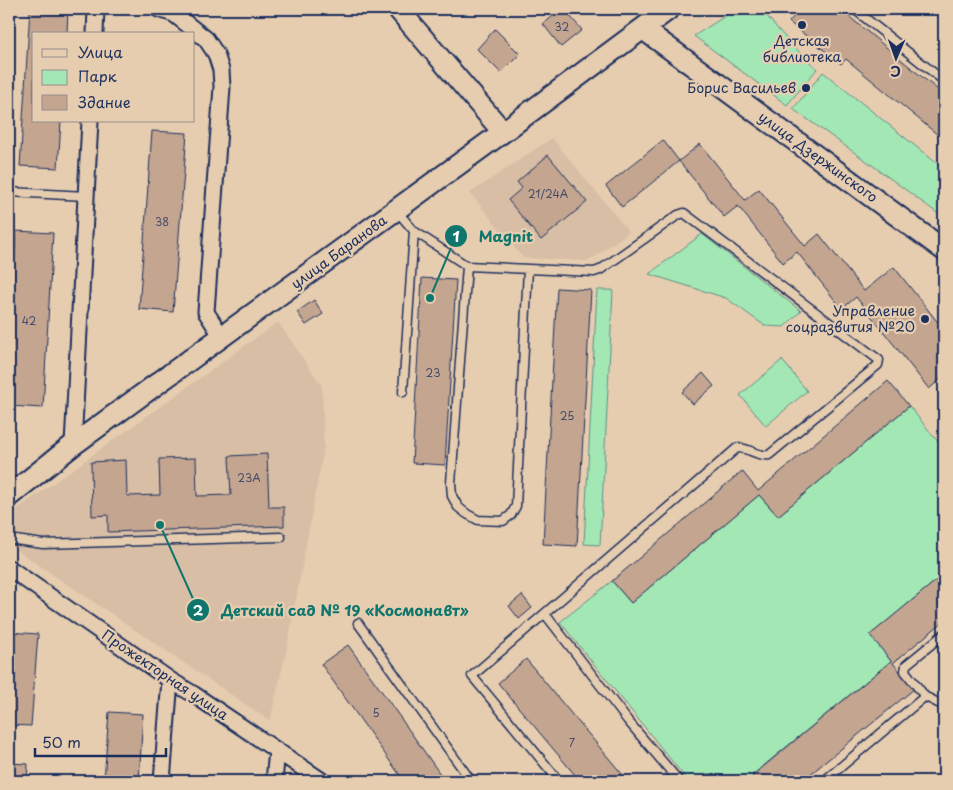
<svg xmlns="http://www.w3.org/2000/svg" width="953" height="790" font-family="'Playpen Sans',sans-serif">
	<rect width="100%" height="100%" fill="#e7cdaf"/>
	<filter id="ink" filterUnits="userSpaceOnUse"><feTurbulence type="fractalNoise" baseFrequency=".02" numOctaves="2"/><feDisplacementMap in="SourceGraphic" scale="10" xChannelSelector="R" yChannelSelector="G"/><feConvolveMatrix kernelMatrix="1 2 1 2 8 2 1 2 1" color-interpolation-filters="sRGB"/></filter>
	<g filter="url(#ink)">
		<path fill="#d8bea5" d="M 552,138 L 629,232 L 592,259 L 585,261 L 523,258 L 470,193 Z
			M 278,322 L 322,386 L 324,447 L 287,648 L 270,721 L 9,545 L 13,512 Z"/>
		<path fill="#a3e8b4" stroke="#5f8c89" d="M 736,9 L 761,9 C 778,30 796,50 817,69 L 787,105 L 694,36 Z
			M 823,72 L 944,169 L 944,218 L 872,165 L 793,109 Z
			M 702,234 L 801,311 L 784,327 L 765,326 L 726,298 L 649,274 Z
			M 597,290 L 613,290 L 600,545 L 584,544 Z
			M 782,360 L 807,391 L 766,426 L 740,395 Z
			M 909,406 L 944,449 L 944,574 L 870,635 L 891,661 L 752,775 L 757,781 L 688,781 L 560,622 L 612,581 L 631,603 L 759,495 L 778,516 Z"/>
		<path fill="#c3a590" stroke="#1b2f5e" d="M 30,9 L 68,9 L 67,34 L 34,34 L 34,121 L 61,121 L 58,168 L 20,166 Z
			M 562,9 L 564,9 L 582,30 L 561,47 L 543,24 Z
			M 800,9 L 840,9 L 944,95 L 944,140 L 846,59 L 841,64 L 789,22 Z
			M 495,29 L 520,54 L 501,73 L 477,49 Z
			M 152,131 L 187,133 L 173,312 L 139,309 Z
			M 663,140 L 679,161 L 700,144 L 745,200 L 759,189 L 805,246 L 819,234 L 864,291 L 894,267 L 944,330 L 944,376 L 929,389 L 856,297 L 842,309 L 797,252 L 783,263 L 738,206 L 724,217 L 679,161 L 622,207 L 606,186 Z
			M 548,155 L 587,202 L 541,240 L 508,200 L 522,188 L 517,182 Z
			M 16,231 L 53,233 L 43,408 L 9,406 L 9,356 Z
			M 422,278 L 456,280 L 445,465 L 412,463 Z
			M 557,288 L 591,290 L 577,546 L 543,544 Z
			M 314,300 L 323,314 L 306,325 L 297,312 Z
			M 703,373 L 714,386 L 693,404 L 682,392 Z
			M 888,381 L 909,406 L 778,516 L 759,495 L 631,603 L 612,581 L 742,471 L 758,491 Z
			M 267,454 L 269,507 L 284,507 L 284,526 L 108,532 L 108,515 L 92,516 L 91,462 L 126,460 L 127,496 L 160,495 L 159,459 L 196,458 L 197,496 L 231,495 L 229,456 Z
			M 944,574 L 944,621 L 893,663 L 914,689 L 802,781 L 757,781 L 752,776 L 891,661 L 870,635 Z
			M 522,595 L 532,608 L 519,619 L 509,606 Z
			M 9,632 L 38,634 L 31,726 L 9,725 Z
			M 348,645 L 385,696 L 445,781 L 404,781 L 321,664 Z
			M 526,659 L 564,705 L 628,781 L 580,781 L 498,683 Z
			M 109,712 L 143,714 L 139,781 L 104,781 Z
			M 9,763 L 28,764 L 27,781 L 9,781 Z"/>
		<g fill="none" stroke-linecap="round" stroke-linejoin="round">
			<g stroke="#1b2f5e" stroke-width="11">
				<path id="lane" d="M 854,9 L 944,81
					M 9,192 L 86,196
					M 396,210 L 414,231 L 467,266 L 594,272 L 600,270 L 678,215 L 684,213 L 879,360 L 878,365 L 769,455 C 758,457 748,447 737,448 L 472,676 L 559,781
					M 467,266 L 451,483 L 452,496 L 458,507 L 467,514 L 478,520 L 503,521 L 511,515 L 516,506 L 528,269
					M 403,392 L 414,231
					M 9,539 L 43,544 L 281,537
					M 545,614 L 628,721 L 679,781
					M 358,623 L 469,778 L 468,781
					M 924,696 L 944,706
					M 824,781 L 923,698 L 923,694 L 905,671 L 906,665 L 944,634"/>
			</g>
			<g stroke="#1b2f5e" stroke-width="19">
				<path id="street" d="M 158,9 L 174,14 L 206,39 L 216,54 L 221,70 L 222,87 L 206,312 L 222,337
					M 95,34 L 96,9
					M 73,445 L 90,121
					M 9,568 L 170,680 L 193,694 L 322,781
					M 162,781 L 170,680
					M 274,781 L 277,751"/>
			</g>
			<g stroke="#1b2f5e" stroke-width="24">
				<path id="secondary" d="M 398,9 L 503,132
					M 643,29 L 944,250
					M 9,496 L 73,445 L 503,132 L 669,9"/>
			</g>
			<use href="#lane" stroke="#e7cdaf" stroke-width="8"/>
			<use href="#street" stroke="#e7cdaf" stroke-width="15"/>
			<use href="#secondary" stroke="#e7cdaf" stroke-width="20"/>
		</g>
	</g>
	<g fill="#1b2f5e" stroke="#e7cdaf" stroke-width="2">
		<circle cx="802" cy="25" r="5"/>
		<circle cx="806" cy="88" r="5"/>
		<circle cx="925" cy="319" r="5"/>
	</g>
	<g text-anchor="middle" stroke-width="4.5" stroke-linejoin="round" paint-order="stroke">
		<g font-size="11" fill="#454c6a">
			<text x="562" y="31">32</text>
			<text x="548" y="198">21/24А</text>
			<text x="162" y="226">38</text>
			<text x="29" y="325">42</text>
			<text x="433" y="377">23</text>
			<text x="567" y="420">25</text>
			<text x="249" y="482">23А</text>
			<text x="376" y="717">5</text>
			<text x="572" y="747">7</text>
		</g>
		<g font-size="14" fill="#1b2f5e" stroke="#e7cdaf" text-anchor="end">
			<text x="802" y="46" text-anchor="middle">Детская<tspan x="802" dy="16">библиотека</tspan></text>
			<text x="796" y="93">Борис Васильев</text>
			<text x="915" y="316">Управление<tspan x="915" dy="16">соцразвития №20</tspan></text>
		</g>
		<g font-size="14" fill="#1b2f5e" stroke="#e7cdaf">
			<text transform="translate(818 157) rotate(36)" y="5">улица Дзержинского</text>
			<text transform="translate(339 252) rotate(-36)" y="5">улица Баранова</text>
			<text transform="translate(165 675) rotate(34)" y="5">Прожекторная улица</text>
		</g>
	</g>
	<path fill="none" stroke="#0f766e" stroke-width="2" d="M430 298L456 236M160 525L198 610"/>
	<g fill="#0f766e" stroke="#e7cdaf" stroke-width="2">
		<circle cx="430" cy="298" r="5"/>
		<circle cx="160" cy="525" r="5"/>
		<circle cx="456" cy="236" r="12"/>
		<circle cx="198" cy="610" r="12"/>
	</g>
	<g font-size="15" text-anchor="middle" font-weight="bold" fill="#fff">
		<text x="456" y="242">1</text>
		<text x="198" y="616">2</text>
	</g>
	<g font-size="15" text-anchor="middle" font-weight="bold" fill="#0f766e" stroke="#e7cdaf" stroke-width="4.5" stroke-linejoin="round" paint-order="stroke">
		<text x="506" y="242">Magnit</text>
		<text x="345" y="616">Детский сад № 19 «Космонавт»</text>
	</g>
	<rect width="953" height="790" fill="none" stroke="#e7cdaf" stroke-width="30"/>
	<rect x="15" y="15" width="923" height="760" fill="none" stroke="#1b2f5e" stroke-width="2" filter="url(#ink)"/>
	<rect x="32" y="32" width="162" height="90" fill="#e7cdaf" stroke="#958e8f"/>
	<rect x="42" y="49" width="25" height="8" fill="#e7cdaf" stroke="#958e8f"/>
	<text x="78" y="58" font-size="15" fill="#1b2f5e">Улица</text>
	<rect x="42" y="70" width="25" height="15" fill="#a3e8b4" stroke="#958e8f"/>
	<text x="78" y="82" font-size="15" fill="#1b2f5e">Парк</text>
	<rect x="42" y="95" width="25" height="15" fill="#c3a590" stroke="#958e8f"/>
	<text x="78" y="108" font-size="15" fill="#1b2f5e">Здание</text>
	<g transform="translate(896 58) rotate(182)" stroke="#e7cdaf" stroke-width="4" paint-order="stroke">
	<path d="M0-4L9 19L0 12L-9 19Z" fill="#1b2f5e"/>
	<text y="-8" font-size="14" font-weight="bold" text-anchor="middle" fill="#1b2f5e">С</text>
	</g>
	<path d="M35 748v8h131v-8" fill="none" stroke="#1b2f5e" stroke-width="2.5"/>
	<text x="42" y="748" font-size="15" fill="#1b2f5e" stroke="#e7cdaf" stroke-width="4" paint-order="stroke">50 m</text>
</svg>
